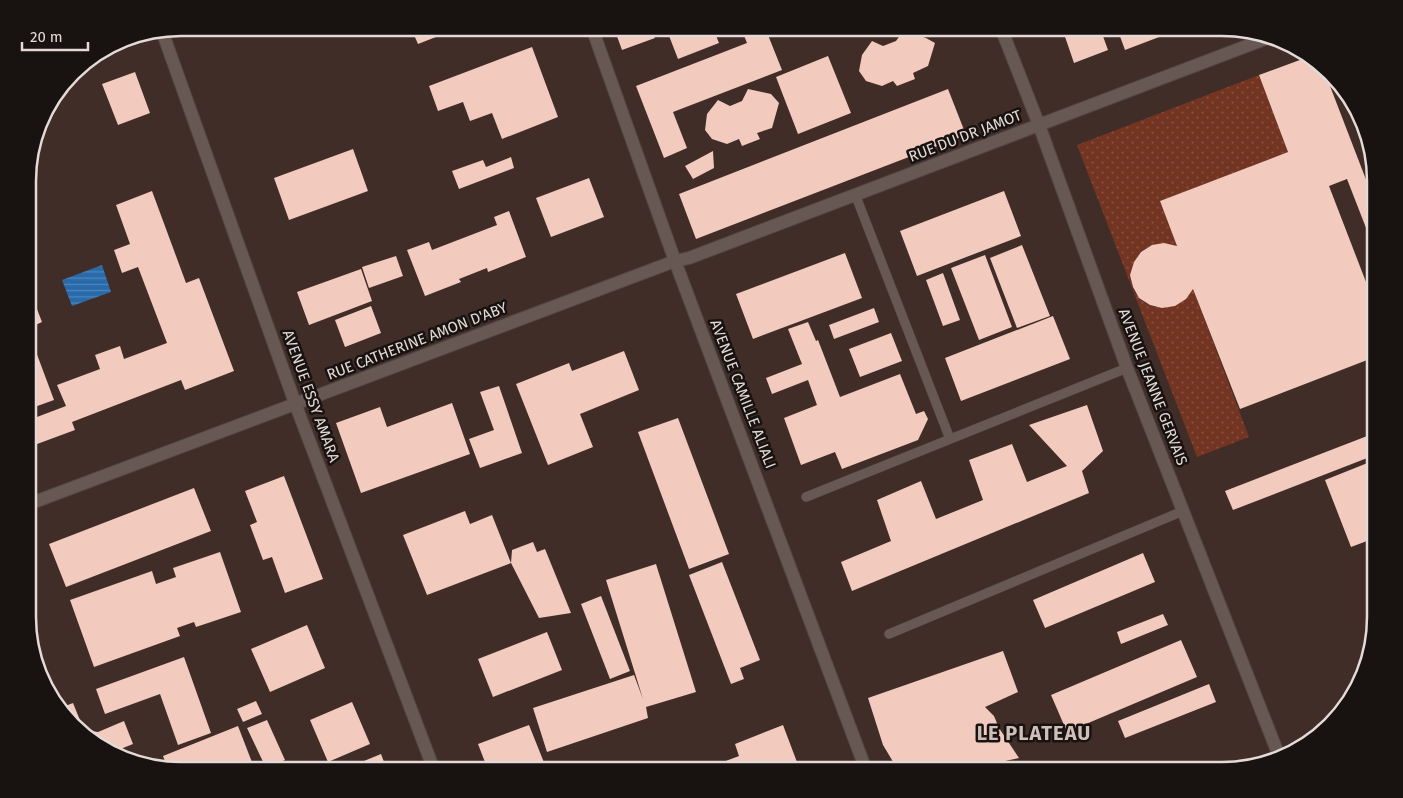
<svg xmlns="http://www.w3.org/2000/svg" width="1403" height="798" font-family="'Fira Sans',sans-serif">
	<defs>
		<pattern id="green-dots" width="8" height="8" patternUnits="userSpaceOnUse" patternTransform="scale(1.25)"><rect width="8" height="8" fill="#733422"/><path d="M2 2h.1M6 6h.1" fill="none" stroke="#875141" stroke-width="1.8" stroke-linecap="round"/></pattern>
		<pattern id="water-rules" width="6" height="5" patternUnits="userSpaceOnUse" patternTransform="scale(1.25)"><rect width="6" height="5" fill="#286aaa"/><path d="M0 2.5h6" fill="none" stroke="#5186b9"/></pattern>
	</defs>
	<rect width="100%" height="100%" fill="#352824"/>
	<path fill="#412d27" d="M 181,28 L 1222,28 L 1298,48 L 1350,96 L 1375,171 L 1375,626 L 1355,693 L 1299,750 L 1231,770 L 181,770 L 105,750 L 54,702 L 29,636 L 29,162 L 43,113 L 78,67 Z"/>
	<path fill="url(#green-dots)" d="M 1259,75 L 1288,152 L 1160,201 L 1177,246 C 1163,243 1147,243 1138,256 C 1112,293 1163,331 1193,289 L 1249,437 L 1197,457 L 1077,145 Z"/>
	<path fill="url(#water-rules)" d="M 102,265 L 111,292 L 72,306 L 62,280 Z"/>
	<path fill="#f2cabe" d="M 411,28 L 459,28 L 418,44 Z
		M 614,28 L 651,28 L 655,38 L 622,50 Z
		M 666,28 L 713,28 L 719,43 L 678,59 Z
		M 741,28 L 788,28 L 768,35 L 782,70 L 673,112 L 687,148 L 664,158 L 636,86 L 747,43 Z
		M 1062,28 L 1100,28 L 1108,50 L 1074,63 Z
		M 1117,28 L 1165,28 L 1167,34 L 1125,50 Z
		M 904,30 L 926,38 L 935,43 L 928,66 L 913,73 L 915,79 L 897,86 L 893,81 L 882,86 L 866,81 L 859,71 L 862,55 L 872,41 L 883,46 L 896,41 Z
		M 532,47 L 558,117 L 502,139 L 492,113 L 470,121 L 463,102 L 438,111 L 429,86 Z
		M 828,56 L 851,113 L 798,134 L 776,77 Z
		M 1308,57 L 1325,73 L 1375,203 L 1375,251 L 1347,179 L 1329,186 L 1371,295 L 1375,293 L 1375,357 L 1240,409 L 1193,289 L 1186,299 L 1175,306 L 1162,308 L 1150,305 L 1139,298 L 1133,287 L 1130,275 L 1134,262 L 1141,252 L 1152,245 L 1164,243 L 1177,246 L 1160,201 L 1288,152 L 1259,75 Z
		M 135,72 L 150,113 L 118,125 L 102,84 Z
		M 748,89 L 771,94 L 779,103 L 772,128 L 757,133 L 760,139 L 742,146 L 739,139 L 727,144 L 712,139 L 705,130 L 707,114 L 718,100 L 730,106 L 742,101 Z
		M 948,89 L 966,135 L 696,239 L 679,194 Z
		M 353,149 L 368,191 L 289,220 L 274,178 Z
		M 713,151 L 714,168 L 693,179 L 685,166 Z
		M 511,157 L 514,168 L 459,189 L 452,171 L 483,160 L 486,167 Z
		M 589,178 L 604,217 L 551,237 L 536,198 Z
		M 152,191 L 186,283 L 199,278 L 234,371 L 185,390 L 181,380 L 72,422 L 75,430 L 29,447 L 29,420 L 66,406 L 57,385 L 100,369 L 95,355 L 120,346 L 124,359 L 167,343 L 138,267 L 122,273 L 114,250 L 130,244 L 116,205 Z
		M 1004,191 L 1021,236 L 917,276 L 900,231 Z
		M 509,211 L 526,257 L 488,272 L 487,268 L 459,279 L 461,282 L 425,296 L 407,250 L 429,242 L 432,250 L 497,225 L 494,217 Z
		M 1022,245 L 1050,316 L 1017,328 L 990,258 Z
		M 845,253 L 862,298 L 753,339 L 736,294 Z
		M 985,255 L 1012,327 L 979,340 L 951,268 Z
		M 396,256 L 403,276 L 369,288 L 362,267 Z
		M 361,269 L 372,301 L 309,325 L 297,292 Z
		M 943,273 L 960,320 L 943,326 L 926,280 Z
		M 35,304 L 42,322 L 29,328 L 29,307 Z
		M 371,306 L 381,333 L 345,347 L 335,320 Z
		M 874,308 L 879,322 L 834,339 L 829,325 Z
		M 1053,316 L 1070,359 L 961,401 L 945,358 Z
		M 808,322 L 816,341 L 818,340 L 840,397 L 900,374 L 916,414 L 924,411 L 928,419 L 918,440 L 842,469 L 835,452 L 801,465 L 784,418 L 817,405 L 808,380 L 772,394 L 766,378 L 802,364 L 788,329 Z
		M 29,333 L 54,400 L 29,409 Z
		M 891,333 L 902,361 L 860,377 L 849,349 Z
		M 624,351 L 639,390 L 580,414 L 593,447 L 548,465 L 516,384 L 569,363 L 572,371 Z
		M 499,386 L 522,453 L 480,468 L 469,439 L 494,430 L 480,392 Z
		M 452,403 L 470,454 L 361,493 L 336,423 L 380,407 L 387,427 Z
		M 1087,405 L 1103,451 L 1082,471 L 1089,493 L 852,591 L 841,562 L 891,541 L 877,500 L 921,481 L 936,519 L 983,500 L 969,460 L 1012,444 L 1027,482 L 1067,466 L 1029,425 Z
		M 678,418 L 729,554 L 689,569 L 638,432 Z
		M 1375,433 L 1375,455 L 1233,510 L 1225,491 Z
		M 1370,462 L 1375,475 L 1375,538 L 1351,547 L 1325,480 Z
		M 284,476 L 323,579 L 285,593 L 272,557 L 263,560 L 250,525 L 257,522 L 245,491 Z
		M 194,488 L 211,531 L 66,587 L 49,544 Z
		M 465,511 L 470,524 L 492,515 L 511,563 L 512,550 L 533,542 L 537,552 L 545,549 L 571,613 L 539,618 L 511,563 L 427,595 L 403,535 Z
		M 220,552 L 241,612 L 196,627 L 194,622 L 177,628 L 180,636 L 94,667 L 70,600 L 152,571 L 156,584 L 176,577 L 173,568 Z
		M 1143,553 L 1155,582 L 1045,628 L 1033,600 Z
		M 722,562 L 760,660 L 740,668 L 744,679 L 731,684 L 689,575 Z
		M 656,564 L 696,692 L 646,707 L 648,718 L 547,752 L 533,708 L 634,675 L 643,699 L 606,580 Z
		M 601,596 L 630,671 L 610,679 L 581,604 Z
		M 1163,614 L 1168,625 L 1121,644 L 1117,632 Z
		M 307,625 L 325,668 L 270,692 L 251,649 Z
		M 547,632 L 562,670 L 493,697 L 478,659 Z
		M 1181,640 L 1197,677 L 1067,732 L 1051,695 Z
		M 1003,651 L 1018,692 L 985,707 L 994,716 L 999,728 L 1019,758 L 963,770 L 898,770 L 883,745 L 868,698 Z
		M 184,657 L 211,733 L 178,745 L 160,694 L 105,714 L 96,689 Z
		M 1209,684 L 1216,702 L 1125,738 L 1118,721 Z
		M 256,701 L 262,714 L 243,722 L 237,709 Z
		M 352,702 L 370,744 L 328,762 L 310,720 Z
		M 73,703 L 84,730 L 98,732 L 124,721 L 133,744 L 113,752 L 105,750 L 60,708 Z
		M 267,720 L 285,760 L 266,768 L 247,728 Z
		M 529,725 L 547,770 L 488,770 L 478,744 Z
		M 783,725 L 800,770 L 702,770 L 739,756 L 735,744 Z
		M 238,726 L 255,770 L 181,770 L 167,767 L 163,756 Z
		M 381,754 L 387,770 L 342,770 Z
		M 674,765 L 676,770 L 660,770 Z"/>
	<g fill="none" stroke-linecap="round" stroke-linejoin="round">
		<g stroke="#514642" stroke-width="10">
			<path id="service" d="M 119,41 L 127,38
				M 855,194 L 950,439
				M 806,497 L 1127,368
				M 889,634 L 1183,511"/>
		</g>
		<g stroke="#514642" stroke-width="14">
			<path id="minor" d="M 29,504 L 675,261 L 689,258 L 1265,39"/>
		</g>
		<g stroke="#514642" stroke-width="14">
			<path id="tertiary" d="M 1001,28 L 1039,125 L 1127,368 L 1279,756
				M 162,31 L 295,403 L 434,770"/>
		</g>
		<g stroke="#514642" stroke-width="14">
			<path id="secondary" d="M 592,28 L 675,261 L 866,770"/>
		</g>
		<use href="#service" stroke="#675854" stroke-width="9"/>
		<use href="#minor" stroke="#675854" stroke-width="12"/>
		<use href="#tertiary" stroke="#675854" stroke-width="12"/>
		<use href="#secondary" stroke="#675854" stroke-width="12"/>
	</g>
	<g text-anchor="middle" stroke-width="5" stroke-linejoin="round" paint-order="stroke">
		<g font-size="15" fill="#e4dbd8" stroke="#181211">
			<text transform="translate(965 136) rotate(-21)" y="5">RUE DU DR JAMOT</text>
			<text transform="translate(417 341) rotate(-21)" y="5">RUE CATHERINE AMON D'ABY</text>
			<text transform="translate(1153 387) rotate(69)" y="5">AVENUE JEANNE GERVAIS</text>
			<text transform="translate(743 394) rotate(69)" y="5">AVENUE CAMILLE ALIALI</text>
			<text transform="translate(311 396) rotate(70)" y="5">AVENUE ESSY AMARA</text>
		</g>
		<g font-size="20" font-weight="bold" letter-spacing="1" fill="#d0bfb9" stroke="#181211">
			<text x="1034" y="740">LE PLATEAU</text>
		</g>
	</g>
	<path d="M0 0H1403V798H0ZM181 36H1222A145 145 0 0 1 1367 181V617A145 145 0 0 1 1222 762H181A145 145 0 0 1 36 617V181A145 145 0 0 1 181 36Z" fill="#181211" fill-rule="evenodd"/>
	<path fill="none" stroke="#e4dbd8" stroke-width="2.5" d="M181 36H1222A145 145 0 0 1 1367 181V617A145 145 0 0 1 1222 762H181A145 145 0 0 1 36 617V181A145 145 0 0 1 181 36Z"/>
	<path d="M22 42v8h66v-8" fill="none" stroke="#e4dbd8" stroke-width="2.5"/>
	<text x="30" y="42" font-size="15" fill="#e4dbd8" stroke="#181211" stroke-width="4" paint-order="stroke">20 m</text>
</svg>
